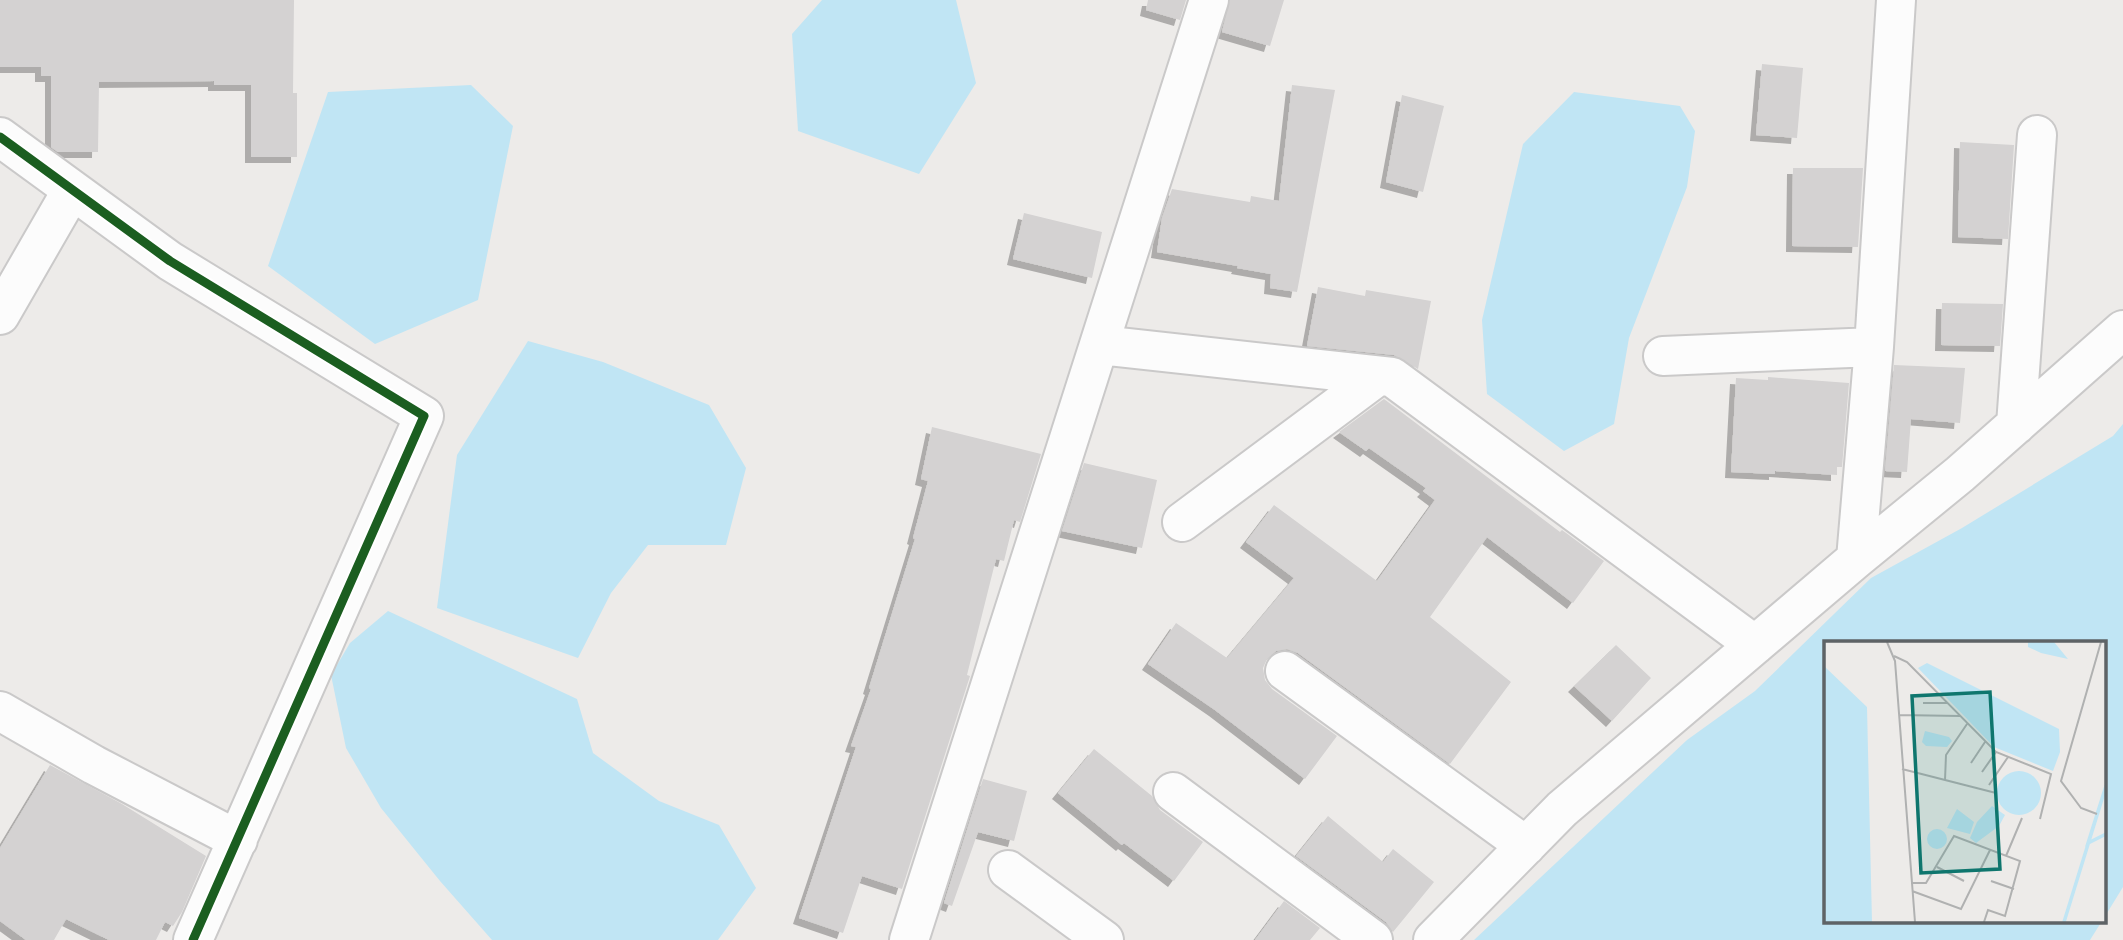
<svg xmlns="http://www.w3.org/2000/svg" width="2123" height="940" font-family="Inter,sans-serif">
	<defs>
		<filter id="shadow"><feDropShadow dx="-6" dy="6" stdDeviation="0" flood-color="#0004"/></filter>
	</defs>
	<rect width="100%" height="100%" fill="#edebe9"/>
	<path fill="#c0e5f4" d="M 822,0 L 956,0 L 976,83 L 919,174 L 798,131 L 792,34 Z
		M 471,85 L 513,126 L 478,300 L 375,344 L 268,266 L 328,92 Z
		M 1574,92 L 1680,106 L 1695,131 L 1687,187 L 1629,338 L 1614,424 L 1564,451 L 1487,394 L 1482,320 L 1523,144 Z
		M 528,341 L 603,362 L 709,405 L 746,468 L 726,545 L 648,545 L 611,593 L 578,658 L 437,608 L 457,455 Z
		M 2123,424 L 2123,887 L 2104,918 L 2104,642 L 1826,642 L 1826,921 L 2102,921 L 2090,940 L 1474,940 L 1687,740 L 1755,691 L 1871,578 L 1962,528 L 2113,436 Z
		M 388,611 L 577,699 L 593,753 L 659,801 L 719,825 L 756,888 L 718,940 L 492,940 L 440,881 L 381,808 L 346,748 L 331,675 L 350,643 Z"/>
	<path fill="#d4d2d2" filter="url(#shadow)" d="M 0,0 L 294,0 L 293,93 L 297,93 L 297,157 L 251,157 L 251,85 L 214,85 L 214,81 L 99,82 L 98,152 L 58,152 L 51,147 L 51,76 L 41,76 L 41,67 L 0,67 Z
		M 1148,0 L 1186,0 L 1180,20 L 1146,10 Z
		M 1230,0 L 1284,0 L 1270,46 L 1222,32 Z
		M 1762,64 L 1803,68 L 1797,138 L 1756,135 Z
		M 1292,85 L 1335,90 L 1297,292 L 1270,288 L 1271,274 L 1237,268 L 1238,266 L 1157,252 L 1162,218 L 1172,189 L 1250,202 L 1251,196 L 1279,201 Z
		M 1402,95 L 1444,106 L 1423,192 L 1386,182 Z
		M 1960,142 L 2014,145 L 2008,239 L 1958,237 Z
		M 1793,168 L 1863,168 L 1858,247 L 1792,246 Z
		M 1024,213 L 1102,232 L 1092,278 L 1013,259 Z
		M 1318,287 L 1365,296 L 1366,290 L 1431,301 L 1418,369 L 1394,355 L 1307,346 Z
		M 1942,303 L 2003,304 L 2000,346 L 1941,345 Z
		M 1894,365 L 1965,368 L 1960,423 L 1911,419 L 1907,472 L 1885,471 Z
		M 1768,377 L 1849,383 L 1842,467 L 1837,467 L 1837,475 L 1775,471 L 1775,474 L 1731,472 L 1736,378 L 1768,380 Z
		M 1384,399 L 1560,532 L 1562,530 L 1604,561 L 1573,603 L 1487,537 L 1430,617 L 1511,682 L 1450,764 L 1298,653 L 1287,649 L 1276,651 L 1267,659 L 1263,668 L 1265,680 L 1272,689 L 1337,736 L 1305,779 L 1215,710 L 1148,664 L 1176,623 L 1227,658 L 1294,578 L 1246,542 L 1274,505 L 1377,581 L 1435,500 L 1423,491 L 1426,488 L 1369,448 L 1366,451 L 1339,432 Z
		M 932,427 L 1041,454 L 1020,522 L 1014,520 L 1004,561 L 996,559 L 967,675 L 970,676 L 902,889 L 862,876 L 843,933 L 799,918 L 856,747 L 851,746 L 871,689 L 869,688 L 915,539 L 913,538 L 928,481 L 921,479 Z
		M 1084,463 L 1157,480 L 1142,548 L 1062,531 Z
		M 1616,645 L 1651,678 L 1612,721 L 1574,686 Z
		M 1094,749 L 1152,796 L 1160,810 L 1203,842 L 1174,881 L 1124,843 L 1122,845 L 1058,793 Z
		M 50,765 L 122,804 L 206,856 L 182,912 L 173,926 L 165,922 L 156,940 L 109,940 L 66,919 L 54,940 L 26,940 L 0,921 L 0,848 Z
		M 983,779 L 1027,791 L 1014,841 L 978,832 L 952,906 L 944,903 Z
		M 1328,816 L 1383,862 L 1393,849 L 1434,882 L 1393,932 L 1386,922 L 1296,856 Z
		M 1284,901 L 1320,928 L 1310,940 L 1255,940 Z"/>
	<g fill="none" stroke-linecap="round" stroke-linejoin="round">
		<g stroke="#cac9c9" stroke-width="42">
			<path id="minor" d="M 0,137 L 170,261 L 424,416 L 193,940
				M 0,315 L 72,190
				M 1100,345 L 1392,377 L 1755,645
				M 1663,356 L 1874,347
				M 2016,425 L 2037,135
				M 1182,522 L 1378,376
				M 1856,559 L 1874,347 L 1896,0
				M 1285,671 L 1526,846
				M 0,711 L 94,765 L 238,840
				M 1173,792 L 1373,940
				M 1008,870 L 1104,940
				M 909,940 L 1209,0
				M 1433,940 L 1562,809 L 1856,559 L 1960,474 L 2123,330"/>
		</g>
		<use href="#minor" stroke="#fcfcfc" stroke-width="38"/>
		<g stroke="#fff" stroke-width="13">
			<path id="cycleway" d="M 0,137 L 170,261 L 424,416 L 193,940"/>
		</g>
		<use href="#cycleway" stroke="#1b5e20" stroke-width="9"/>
	</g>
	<g transform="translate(1824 641)">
		<rect width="282" height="282" fill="#edebe9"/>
		<path d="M 204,1 L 230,1 L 244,18 L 217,12 L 204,6 ZM 103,22 L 235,88 L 236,111 L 229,130 L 170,106 L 94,27 ZM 0,25 L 43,66 L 48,281 L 0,281 ZM 101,90 L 125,96 L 128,100 L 123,106 L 102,105 L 98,101 ZM173 152a22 22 0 1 1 44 0a22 22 0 1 1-44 0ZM 168,165 L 181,174 L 175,185 L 152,202 L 146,197 L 153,181 ZM 133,168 L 150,181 L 146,193 L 123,187 ZM103 198a10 10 0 1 1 20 0a10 10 0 1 1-20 0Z" fill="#c0e5f4"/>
		<path fill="none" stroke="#c0e5f4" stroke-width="3.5" d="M 282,145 L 264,202 L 282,193M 240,281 L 282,145"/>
		<path fill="none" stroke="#b0b1b1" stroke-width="2" d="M 63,1 L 71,20 L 91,281M 70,15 L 83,21 L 172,111 L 227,133 L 216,178M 99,62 L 124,62M 75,74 L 136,75M 147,122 L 161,101M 78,128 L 172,152M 158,131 L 172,111M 121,139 L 122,114 L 143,83M 165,144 L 184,116M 273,173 L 257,167 L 237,140 L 277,1M 182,215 L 198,177M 113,226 L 140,240M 167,240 L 190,248M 87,242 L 102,242 L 130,195 L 196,220 L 181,275 L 164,269 L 160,281M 88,250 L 137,268 L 166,209"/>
		<path fill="#0f766e" fill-opacity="0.15" stroke="#0f766e" stroke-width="3.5" d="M 166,51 L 176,228 L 97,232 L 88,55 Z"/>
		<rect width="282" height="282" fill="none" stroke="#5e6366" stroke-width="3.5"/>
	</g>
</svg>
